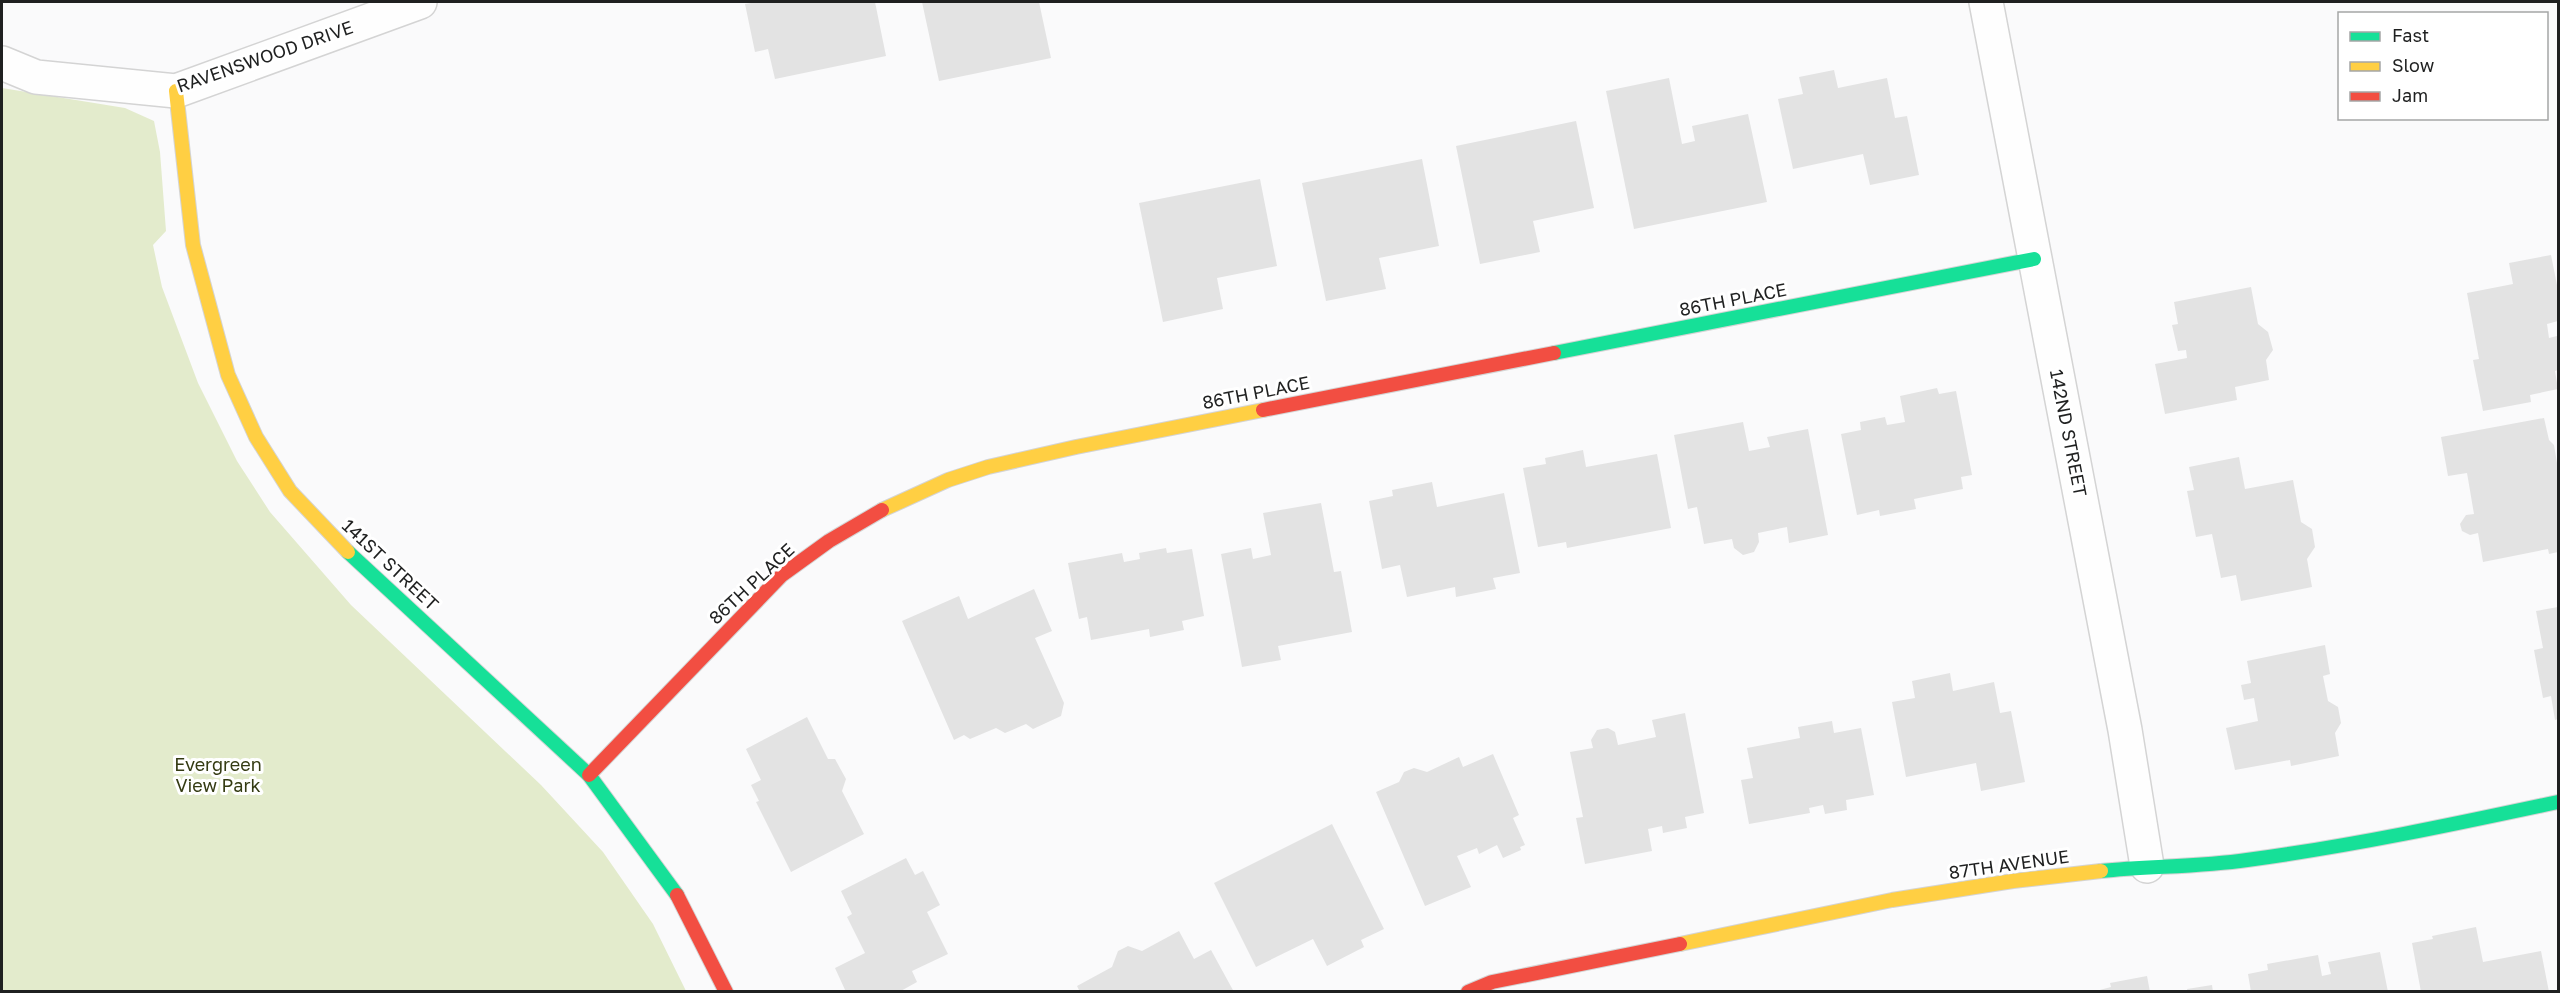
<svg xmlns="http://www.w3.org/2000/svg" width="2560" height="993" font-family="'Golos Text',sans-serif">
	<rect width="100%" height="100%" fill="#fafafb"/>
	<path fill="#e3ebcc" d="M 2,88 L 125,108 L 154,121 L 160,152 L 166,231 L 153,245 L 162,287 L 198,383 L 237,461 L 270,512 L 351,605 L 541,785 L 603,852 L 653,924 L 686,991 L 2,991 Z"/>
	<path fill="#e3e3e3" d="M 757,2 L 875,2 L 886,56 L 775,79 L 768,49 L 755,52 L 745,4 Z
		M 922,2 L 1039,2 L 1051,58 L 939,81 Z
		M 1834,70 L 1838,88 L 1887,78 L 1895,118 L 1907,116 L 1919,175 L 1870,185 L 1863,154 L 1793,169 L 1778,99 L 1803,94 L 1799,77 Z
		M 1669,78 L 1682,144 L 1695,141 L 1692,126 L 1748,114 L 1767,202 L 1634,229 L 1606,91 Z
		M 1576,121 L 1594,208 L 1533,221 L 1540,252 L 1480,264 L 1456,146 Z
		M 1422,159 L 1439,246 L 1379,258 L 1386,289 L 1326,301 L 1302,183 Z
		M 1260,179 L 1277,266 L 1217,278 L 1223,309 L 1163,322 L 1139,203 Z
		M 2551,255 L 2558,290 L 2558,321 L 2547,324 L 2549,338 L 2557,336 L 2558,344 L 2558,370 L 2555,371 L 2558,389 L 2530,395 L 2531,402 L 2483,411 L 2473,360 L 2479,359 L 2467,293 L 2513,284 L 2509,263 Z
		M 2251,287 L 2258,324 L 2268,332 L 2273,350 L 2266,360 L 2269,380 L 2235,387 L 2237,400 L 2165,414 L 2155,364 L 2187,358 L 2186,350 L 2178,351 L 2172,325 L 2178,324 L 2174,302 Z
		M 1937,388 L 1939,394 L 1956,391 L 1972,475 L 1961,477 L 1963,489 L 1914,499 L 1916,509 L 1880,516 L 1879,510 L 1857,515 L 1841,434 L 1861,430 L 1860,422 L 1885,417 L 1887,425 L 1905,422 L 1900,396 Z
		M 2544,418 L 2549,440 L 2554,445 L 2558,469 L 2558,552 L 2549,554 L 2548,549 L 2483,562 L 2478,533 L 2470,535 L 2462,531 L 2460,524 L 2466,515 L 2474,514 L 2467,473 L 2448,476 L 2441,437 Z
		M 1743,422 L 1749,451 L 1770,447 L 1767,437 L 1808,429 L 1828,535 L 1789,543 L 1787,527 L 1758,533 L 1759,542 L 1754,552 L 1743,555 L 1734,548 L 1732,539 L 1704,544 L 1697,507 L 1688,509 L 1674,435 Z
		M 1583,450 L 1586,467 L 1657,454 L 1671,528 L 1567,548 L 1566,542 L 1538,547 L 1523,468 L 1546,464 L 1545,458 Z
		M 2239,457 L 2245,489 L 2293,480 L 2301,522 L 2312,529 L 2315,547 L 2307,559 L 2312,587 L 2241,601 L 2236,575 L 2221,578 L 2212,534 L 2196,537 L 2187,491 L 2194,490 L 2189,467 Z
		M 1432,482 L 1437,507 L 1504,493 L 1520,573 L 1493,578 L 1496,589 L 1456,597 L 1455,587 L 1407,597 L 1400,565 L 1382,569 L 1369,501 L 1393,496 L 1392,490 Z
		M 1321,503 L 1334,572 L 1341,571 L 1352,632 L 1278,646 L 1281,660 L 1242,667 L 1221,554 L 1251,548 L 1253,559 L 1271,555 L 1263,513 Z
		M 1166,548 L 1167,553 L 1192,549 L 1204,616 L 1182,621 L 1184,630 L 1150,637 L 1149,629 L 1091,640 L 1087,617 L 1079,619 L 1068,563 L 1122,553 L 1124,562 L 1140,559 L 1139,553 Z
		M 1034,589 L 1052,631 L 1035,638 L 1064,703 L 1061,716 L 1033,729 L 1026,724 L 1005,733 L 996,728 L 970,739 L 964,735 L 954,740 L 902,621 L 959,596 L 968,619 Z
		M 2558,607 L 2558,719 L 2555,720 L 2551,696 L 2543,698 L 2534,650 L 2543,648 L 2536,611 Z
		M 2325,645 L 2330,674 L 2323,676 L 2328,701 L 2338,707 L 2341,723 L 2335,733 L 2339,756 L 2291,766 L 2290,760 L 2235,770 L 2226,728 L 2258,721 L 2254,698 L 2244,700 L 2241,685 L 2251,683 L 2247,661 Z
		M 1950,673 L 1953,691 L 1994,682 L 2000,713 L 2011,711 L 2025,782 L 1981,791 L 1976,763 L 1906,777 L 1892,702 L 1915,698 L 1912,681 Z
		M 1685,713 L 1704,813 L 1685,817 L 1687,828 L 1663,833 L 1662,826 L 1648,829 L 1652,851 L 1585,864 L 1576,818 L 1583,817 L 1570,752 L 1593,748 L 1591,740 L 1597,730 L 1608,728 L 1615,732 L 1618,745 L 1656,737 L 1652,720 Z
		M 807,717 L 828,759 L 835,759 L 846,779 L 842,791 L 864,834 L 791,872 L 756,802 L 759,801 L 751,785 L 761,780 L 746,749 Z
		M 1832,721 L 1834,733 L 1861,728 L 1874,795 L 1846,800 L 1847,810 L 1825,814 L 1823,805 L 1809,808 L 1810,813 L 1749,824 L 1741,780 L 1753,778 L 1747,748 L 1800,738 L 1798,727 Z
		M 1493,754 L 1519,815 L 1513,818 L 1525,845 L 1520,847 L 1521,850 L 1503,858 L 1497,845 L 1479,854 L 1477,848 L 1457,856 L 1471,887 L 1425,906 L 1376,792 L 1399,782 L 1404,772 L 1414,768 L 1427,772 L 1459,757 L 1463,767 Z
		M 1332,824 L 1384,929 L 1361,940 L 1364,947 L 1327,966 L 1313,939 L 1256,967 L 1214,883 Z
		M 906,858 L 915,875 L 923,871 L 940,905 L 927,912 L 948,954 L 912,971 L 917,982 L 899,992 L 846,992 L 835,968 L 865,953 L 847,917 L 852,914 L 841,891 Z
		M 2476,927 L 2483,962 L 2541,951 L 2549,992 L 2421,992 L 2412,943 L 2433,939 L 2432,936 Z
		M 1179,931 L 1194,959 L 1211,950 L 1234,992 L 1080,992 L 1077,986 L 1112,967 L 1118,951 L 1128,946 L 1142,951 Z
		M 2380,952 L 2388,992 L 2251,992 L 2248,974 L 2268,970 L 2267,964 L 2318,955 L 2322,976 L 2331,974 L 2328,962 Z
		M 2147,976 L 2150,992 L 2092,992 L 2111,987 L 2110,983 Z
		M 2212,985 L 2213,992 L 2188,992 L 2187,989 Z"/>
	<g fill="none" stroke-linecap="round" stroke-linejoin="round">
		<g stroke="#d4d4d4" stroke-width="36">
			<path id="street" d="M 1986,2 L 2125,730 L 2147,866
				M 2,63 L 36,77 L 176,91 L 420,2"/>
		</g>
		<g stroke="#d4d4d4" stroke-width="16">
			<path id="fast" d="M 1554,353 L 2034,259
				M 348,552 L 589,775 L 677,895
				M 2101,871 C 2150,866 2199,867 2247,860 C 2352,846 2455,824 2558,802"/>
		</g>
		<g stroke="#d4d4d4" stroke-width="16">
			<path id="slow" d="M 176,91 L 193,245 L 228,375 L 256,437 L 290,491 L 348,552
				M 882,510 L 948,480 L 988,467 L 1076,447 L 1263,410
				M 1680,944 L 1892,900 L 2013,881 L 2101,871"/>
		</g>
		<g stroke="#d4d4d4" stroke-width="16">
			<path id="jam" d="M 1263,410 L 1554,353
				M 589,775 L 782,575 L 829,541 L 882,510
				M 677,895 L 726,992
				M 1468,992 L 1492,982 L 1680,944"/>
		</g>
		<use href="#street" stroke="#fefefe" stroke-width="33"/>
		<use href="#fast" stroke="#16e098" stroke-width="14"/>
		<use href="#slow" stroke="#ffcf43" stroke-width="14"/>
		<use href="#jam" stroke="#f24e42" stroke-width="14"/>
	</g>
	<g text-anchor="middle" stroke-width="6" stroke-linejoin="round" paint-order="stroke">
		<g font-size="18" fill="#1f2020" stroke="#fff">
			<text transform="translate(265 57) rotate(-19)" y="6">RAVENSWOOD DRIVE</text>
			<text transform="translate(1733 300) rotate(-11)" y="6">86TH PLACE</text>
			<text transform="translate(1256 393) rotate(-11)" y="6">86TH PLACE</text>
			<text transform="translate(2068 433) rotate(79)" y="6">142ND STREET</text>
			<text transform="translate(390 565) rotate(43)" y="6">141ST STREET</text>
			<text transform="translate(752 584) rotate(-43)" y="6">86TH PLACE</text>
			<text transform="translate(2009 865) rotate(-8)" y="6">87TH AVENUE</text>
		</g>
		<g font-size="18" fill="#343b12" stroke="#fff">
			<text x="218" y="771">Evergreen<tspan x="218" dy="21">View Park</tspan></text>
		</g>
	</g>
	<rect width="2560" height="993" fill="none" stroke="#1f2020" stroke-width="6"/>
	<rect x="2338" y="12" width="210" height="108" fill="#ffffff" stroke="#a5a6a6" stroke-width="1.5"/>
	<rect x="2350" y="32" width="30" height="9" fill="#16e098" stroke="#a5a6a6" stroke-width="1.5"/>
	<text x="2392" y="42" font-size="18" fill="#1f2020">Fast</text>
	<rect x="2350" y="62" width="30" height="9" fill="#ffcf43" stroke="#a5a6a6" stroke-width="1.5"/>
	<text x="2392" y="72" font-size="18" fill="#1f2020">Slow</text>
	<rect x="2350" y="92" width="30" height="9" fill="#f24e42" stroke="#a5a6a6" stroke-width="1.5"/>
	<text x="2392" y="102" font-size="18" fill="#1f2020">Jam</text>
</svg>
